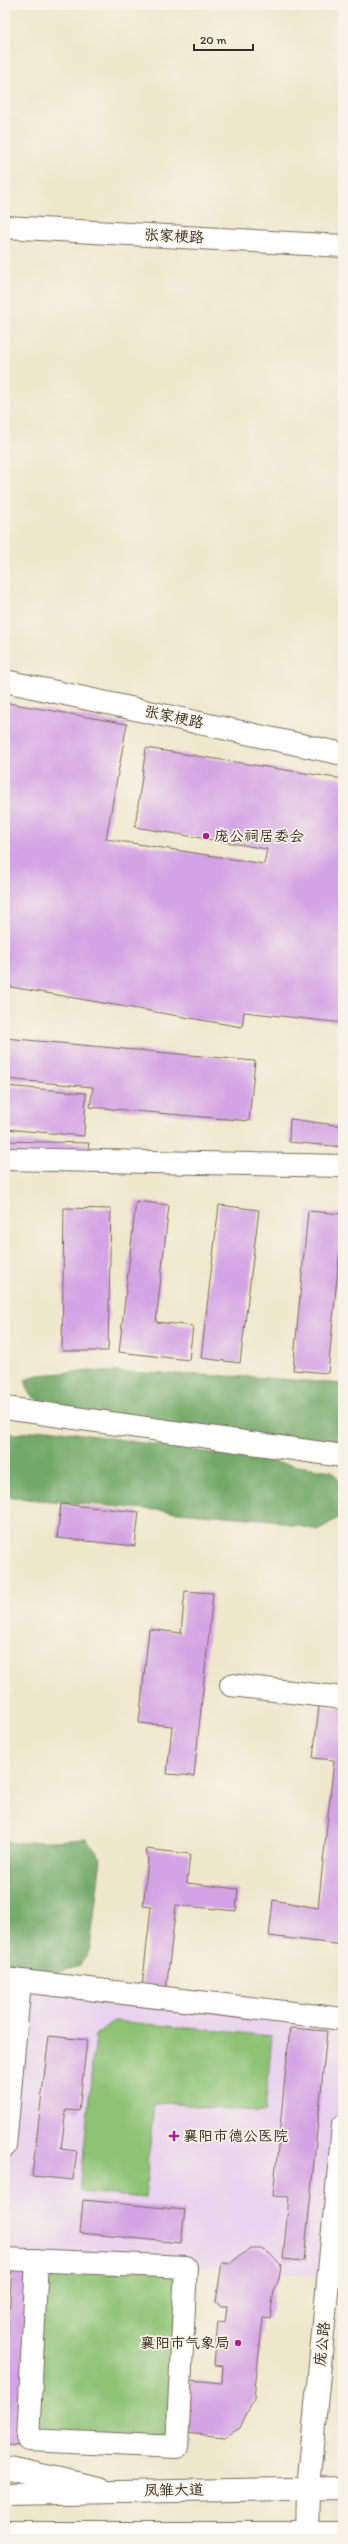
<svg xmlns="http://www.w3.org/2000/svg" width="348" height="2544" font-family="Itim,'LXGW WenKai TC',sans-serif">
	<rect width="100%" height="100%" fill="#f7f3e8"/>
	<filter id="ink" filterUnits="userSpaceOnUse"><feTurbulence type="fractalNoise" baseFrequency=".025" numOctaves="2"/><feDisplacementMap in="SourceGraphic" scale="8" xChannelSelector="R" yChannelSelector="G"/><feConvolveMatrix kernelMatrix="1 2 1 2 8 2 1 2 1" color-interpolation-filters="sRGB"/></filter>
	<filter id="wash" filterUnits="userSpaceOnUse"><feTurbulence type="fractalNoise" baseFrequency=".012" numOctaves="4" result="noise"/><feDisplacementMap in="SourceGraphic" scale="16" xChannelSelector="R" yChannelSelector="G"/><feGaussianBlur stdDeviation="0.9" result="paint"/><feColorMatrix in="noise" values="0 0 0 0 0 0 0 0 0 0 0 0 0 0 0 0 0 1.4 0 .05"/><feComposite in="paint" operator="in"/></filter>
	<g filter="url(#wash)">
		<rect width="100%" height="100%" fill="#efe7cc"/>
		<path fill="#e9d2ee" d="M 20,1981 L 343,2019 L 343,2126 L 329,2276 L 186,2267 L 5,2259 L 5,2146 Z"/>
		<path fill="#8ec376" stroke="#64764a" d="M 114,2021 L 272,2036 L 265,2112 L 154,2102 L 145,2198 L 80,2192 L 95,2035 Z
			M 37,2260 L 186,2267 L 177,2447 L 28,2440 Z"/>
		<path fill="#72a967" stroke="#566a42" d="M 89,1371 L 255,1377 L 343,1384 L 343,1449 L 53,1409 L 30,1395 L 25,1380 L 37,1375 Z
			M 49,1429 L 332,1471 L 343,1486 L 338,1518 L 318,1530 L 271,1520 L 5,1497 L 5,1431 L 16,1434 Z
			M 86,1839 L 101,1858 L 90,1949 L 80,1966 L 51,1974 L 5,1966 L 5,1841 L 15,1843 Z"/>
		<g id="blocks">
			<path fill="#d4a3e4" d="M 8,703 L 127,724 L 106,839 L 264,864 L 267,849 L 135,827 L 146,748 L 343,779 L 343,1023 L 244,1012 L 242,1027 L 5,986 L 5,720 Z
				M 5,1038 L 255,1061 L 249,1121 L 90,1107 L 93,1087 L 5,1079 Z
				M 5,1086 L 86,1093 L 84,1136 L 5,1129 Z
				M 290,1119 L 343,1126 L 343,1147 L 289,1142 Z
				M 5,1141 L 89,1143 L 87,1155 L 5,1154 Z
				M 136,1201 L 169,1205 L 156,1322 L 193,1326 L 189,1360 L 119,1352 Z
				M 219,1205 L 259,1210 L 240,1363 L 201,1358 Z
				M 64,1208 L 111,1209 L 108,1351 L 62,1351 Z
				M 308,1211 L 343,1214 L 328,1373 L 293,1370 Z
				M 61,1504 L 139,1512 L 135,1546 L 57,1538 Z
				M 185,1591 L 213,1593 L 194,1776 L 167,1774 L 172,1726 L 139,1723 L 149,1629 L 181,1633 Z
				M 319,1706 L 343,1709 L 343,1945 L 269,1936 L 273,1900 L 318,1908 L 334,1760 L 313,1758 Z
				M 146,1849 L 190,1854 L 187,1883 L 238,1889 L 236,1911 L 176,1905 L 166,1991 L 142,1988 L 151,1907 L 143,1906 L 148,1860 Z
				M 290,2028 L 327,2031 L 304,2261 L 283,2259 L 289,2197 L 273,2196 Z
				M 49,2036 L 87,2040 L 79,2111 L 66,2110 L 61,2149 L 77,2151 L 73,2180 L 32,2176 Z
				M 83,2200 L 185,2210 L 181,2243 L 80,2233 Z
				M 250,2249 L 261,2249 L 270,2254 L 281,2266 L 279,2279 L 274,2290 L 270,2319 L 263,2318 L 254,2398 L 240,2428 L 225,2437 L 185,2433 L 191,2380 L 222,2383 L 223,2366 L 214,2365 L 218,2321 L 225,2322 L 227,2307 L 221,2307 L 216,2302 L 222,2262 L 230,2263 Z
				M 12,2267 L 32,2268 L 21,2446 L 5,2445 L 5,2379 Z"/>
		</g>
	</g>
	<g filter="url(#ink)">
		<use href="#blocks" fill-opacity="0" stroke="#7a6c5b" stroke-width="1"/>
		<g fill="none" stroke-linecap="round" stroke-linejoin="round">
			<g stroke="#7a6c5b" stroke-width="24">
				<path id="minor" d="M 5,227 L 343,246
					M 5,681 L 343,754
					M 5,1159 L 343,1166
					M 5,1408 L 343,1456
					M 231,1685 L 343,1698
					M 5,1979 L 343,2019
					M 5,2146 L 20,1981
					M 5,2259 L 186,2267 L 177,2447 L 28,2440 L 37,2260
					M 5,2467 L 100,2488"/>
			</g>
			<g stroke="#7a6c5b" stroke-width="24">
				<path id="major" d="M 5,2494 L 343,2488
					M 5,2533 L 343,2533
					M 307,2539 L 308,2488 L 343,2126"/>
			</g>
			<use href="#minor" stroke="#fff" stroke-width="22"/>
			<use href="#major" stroke="#fff" stroke-width="22"/>
		</g>
	</g>
	<g fill="#b5179e" stroke="#f7f3e8" stroke-width="1.5">
		<circle cx="206" cy="836" r="4"/>
		<path d="M172 2130h4v4h4v4h-4v4h-4v-4h-4v-4h4z"/>
		<circle cx="238" cy="2343" r="4"/>
	</g>
	<g text-anchor="middle" stroke-width="3.5" stroke-linejoin="round" paint-order="stroke">
		<g font-size="15" fill="#3b2a1e" stroke="#f7f3e8">
			<text transform="translate(174 236) rotate(3)" y="5">张家梗路</text>
			<text transform="translate(174 717) rotate(12)" y="5">张家梗路</text>
			<text transform="translate(322 2344) rotate(-84)" y="5">庞公路</text>
			<text transform="translate(174 2490) rotate(-1)" y="5">凤雏大道</text>
		</g>
		<g font-size="15" fill="#3b2a1e" stroke="#f7f3e8" text-anchor="start">
			<text x="214" y="841">庞公祠居委会</text>
			<text x="183" y="2141">襄阳市德公医院</text>
			<text x="230" y="2348" text-anchor="end">襄阳市气象局</text>
		</g>
	</g>
	<rect width="348" height="2544" fill="none" stroke="#f7f3e8" stroke-width="20"/>
	<path d="M194 44v6h59v-6" fill="none" stroke="#3b2a1e" stroke-width="2"/>
	<text x="200" y="44" font-size="12" fill="#3b2a1e" stroke="#f7f3e8" stroke-width="3" paint-order="stroke">20 m</text>
</svg>
